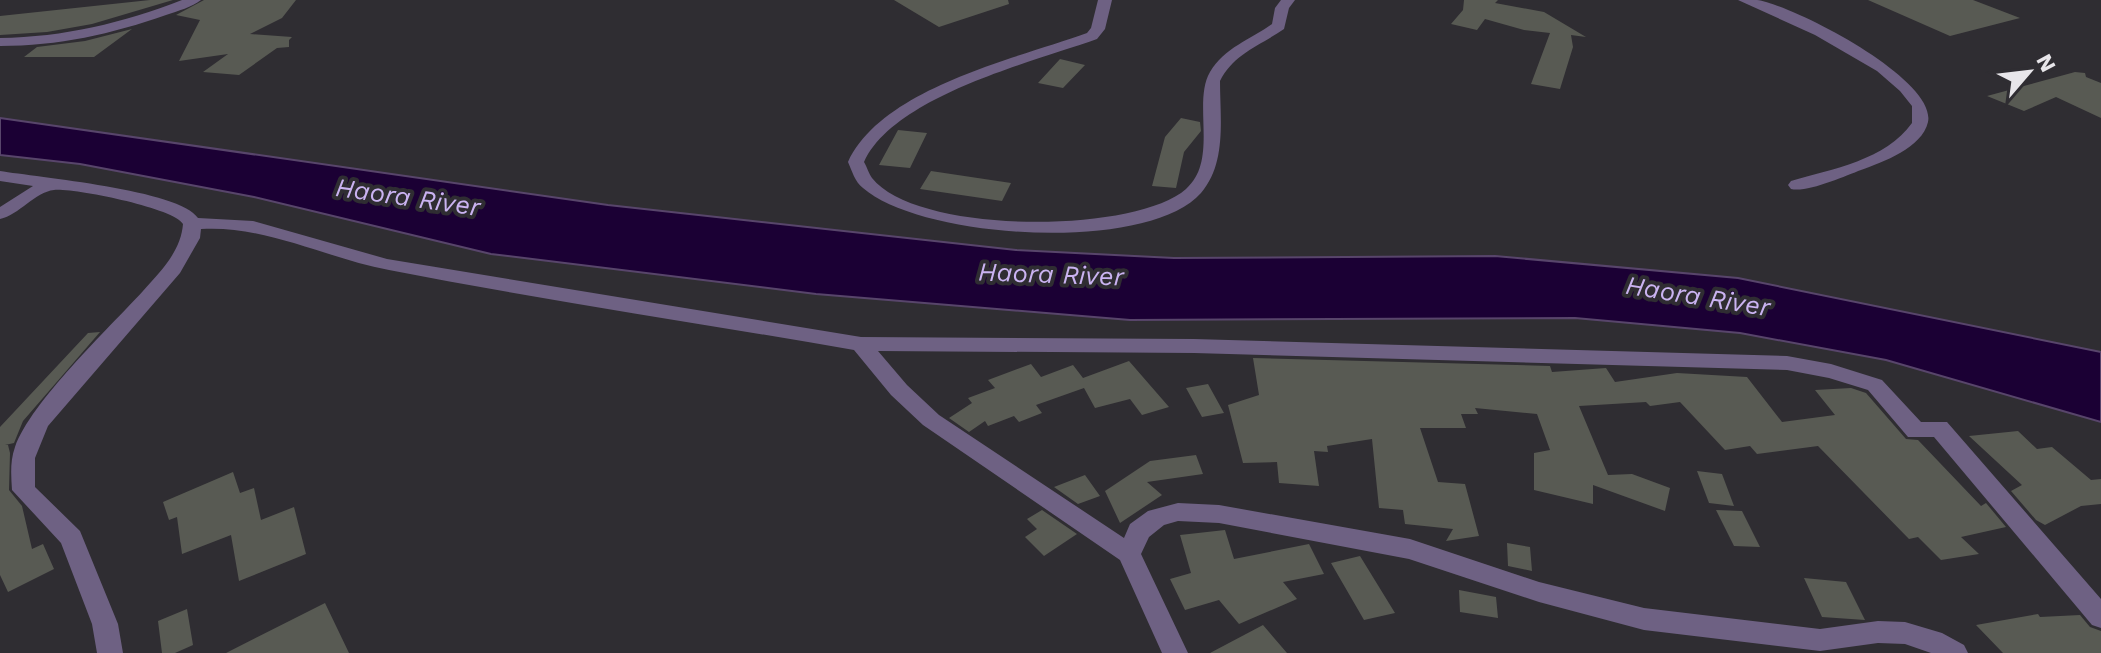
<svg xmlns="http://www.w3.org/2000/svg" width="2101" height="653" font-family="'Work Sans',sans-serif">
	<rect width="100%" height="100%" fill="#2f2d32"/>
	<path fill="#1b0034" stroke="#58456b" stroke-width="2" d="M 0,118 L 608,205 L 1016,250 L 1174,258 L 1495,256 L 1738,278 L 2101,352 L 2101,422 L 1886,360 L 1740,333 L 1575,318 L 1130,320 L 816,294 L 491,254 L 254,197 L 80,164 L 0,155 Z"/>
	<path fill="#585a53" d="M 150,0 L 173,0 L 92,24 L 47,32 L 0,35 L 0,16 Z
		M 204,0 L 296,0 L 282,18 L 250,34 L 292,37 L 289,40 L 289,47 L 277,48 L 239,75 L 203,72 L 228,54 L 179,61 L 200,20 L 176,15 Z
		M 894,0 L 1008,0 L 1009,4 L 939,27 Z
		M 1464,0 L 1498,0 L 1495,3 L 1544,12 L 1586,37 L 1571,35 L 1573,47 L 1560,89 L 1531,84 L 1550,33 L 1524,30 L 1485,19 L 1477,30 L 1451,24 L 1463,10 Z
		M 1868,0 L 1973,0 L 2020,18 L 1950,36 Z
		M 132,29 L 94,57 L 24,57 L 37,47 L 85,41 Z
		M 1060,59 L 1085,65 L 1063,88 L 1038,83 Z
		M 2075,72 L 2085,73 L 2086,77 L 2101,83 L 2101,118 L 2056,97 L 2024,111 L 1987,96 Z
		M 1181,118 L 1200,122 L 1201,131 L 1184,152 L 1176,188 L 1152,186 L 1165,137 Z
		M 898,130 L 927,133 L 910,168 L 879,165 Z
		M 931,171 L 1011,183 L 1002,201 L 920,189 Z
		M 100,332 L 23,421 L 14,443 L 5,445 L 8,445 L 10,453 L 9,490 L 22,506 L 32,549 L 43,544 L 54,569 L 8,592 L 0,575 L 0,427 L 88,333 Z
		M 1253,358 L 1550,366 L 1552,372 L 1606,368 L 1615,382 L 1677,373 L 1747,377 L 1782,422 L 1835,415 L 1815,390 L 1851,388 L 1866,393 L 1906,439 L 1918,440 L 1981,506 L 1986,503 L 2006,527 L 1961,537 L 1979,554 L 1941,560 L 1918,537 L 1909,539 L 1818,446 L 1757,454 L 1750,446 L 1725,450 L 1680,402 L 1650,406 L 1646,402 L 1579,406 L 1608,475 L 1632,474 L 1670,488 L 1665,511 L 1593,485 L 1593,504 L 1534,490 L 1534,453 L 1550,450 L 1537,414 L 1475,408 L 1478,414 L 1461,414 L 1466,428 L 1420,428 L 1438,482 L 1465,484 L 1479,536 L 1446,541 L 1453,529 L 1405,524 L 1403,510 L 1379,508 L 1372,439 L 1327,446 L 1328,452 L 1314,451 L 1319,486 L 1279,483 L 1277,462 L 1243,463 L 1228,405 L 1259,395 Z
		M 1129,361 L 1169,407 L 1142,415 L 1130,399 L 1095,408 L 1084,388 L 1036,405 L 1042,413 L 1019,422 L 1014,416 L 988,426 L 985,421 L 969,432 L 949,418 L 972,403 L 968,398 L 995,388 L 988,380 L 1031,364 L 1041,377 L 1073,365 L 1083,378 Z
		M 1208,384 L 1224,413 L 1202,417 L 1186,388 Z
		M 2018,431 L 2037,449 L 2052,447 L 2091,480 L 2101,479 L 2101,504 L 2081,506 L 2045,525 L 2036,520 L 2011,491 L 2022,485 L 1969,436 Z
		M 1196,455 L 1203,474 L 1147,482 L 1162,495 L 1120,523 L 1105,491 L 1150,461 Z
		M 1697,471 L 1722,474 L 1734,506 L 1709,503 Z
		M 233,472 L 240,493 L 254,488 L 261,520 L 294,507 L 306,554 L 239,581 L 231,535 L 182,554 L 177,517 L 169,520 L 163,502 Z
		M 1085,475 L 1100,496 L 1078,504 L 1054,487 Z
		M 1042,510 L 1077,534 L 1044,556 L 1025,537 L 1037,529 L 1027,519 Z
		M 1716,510 L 1742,511 L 1760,547 L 1734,546 Z
		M 1225,530 L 1234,559 L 1309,544 L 1324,574 L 1283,582 L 1297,599 L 1239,624 L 1219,600 L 1185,610 L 1170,579 L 1191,573 L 1180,535 Z
		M 1507,543 L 1530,547 L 1532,571 L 1508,566 Z
		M 1360,556 L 1395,613 L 1364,620 L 1331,563 Z
		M 1804,578 L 1846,582 L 1865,620 L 1822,617 Z
		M 1459,590 L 1496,597 L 1498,618 L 1460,612 Z
		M 325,603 L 349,653 L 226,653 Z
		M 187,609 L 193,645 L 175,653 L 162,653 L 158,621 Z
		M 2038,614 L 2040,617 L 2080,615 L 2090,627 L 2101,631 L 2101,653 L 2003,653 L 1976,625 Z
		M 1263,625 L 1287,653 L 1210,653 Z"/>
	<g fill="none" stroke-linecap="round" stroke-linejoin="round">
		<path fill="#6e6183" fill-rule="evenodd" d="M 182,0 L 201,0 C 192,7 178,11 166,15 C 112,34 58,46 0,46 L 0,38 C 64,37 123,23 182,0 Z
			M 1098,0 L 1112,0 L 1105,29 L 1097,39 C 1032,62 894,96 864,162 C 867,167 869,174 872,178 C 917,235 1135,234 1186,189 C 1219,160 1192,103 1210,72 C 1224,48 1251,39 1272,24 L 1275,8 L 1281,0 L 1295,0 L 1289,8 L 1284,29 C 1261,45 1233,54 1220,81 C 1220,118 1227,163 1201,193 C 1147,254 921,239 863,188 C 855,182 852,171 848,162 C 882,88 1015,59 1087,33 L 1091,28 Z
			M 1738,0 C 1744,0 1751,0 1757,0 C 1793,5 1937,79 1928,122 C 1922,148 1883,162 1861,170 C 1845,176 1807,193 1791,189 L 1788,185 L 1791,181 C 1832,169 1886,160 1912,123 L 1912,106 L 1900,91 L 1877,71 L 1815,35 Z
			M 0,171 C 36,177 181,190 198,218 L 253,221 L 387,259 L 861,337 L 1194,339 L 1787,356 L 1831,364 L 1882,380 L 1921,422 L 1947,422 L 2101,599 L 2101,628 L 2092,625 L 1934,437 L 1908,437 L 1868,390 L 1829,378 L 1787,370 L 1194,353 L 878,351 L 907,385 L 939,415 L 1124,538 L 1130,524 L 1148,511 L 1178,503 L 1219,505 L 1410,539 L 1539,582 L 1644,608 L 1820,629 L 1878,621 L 1905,622 L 1942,633 L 1964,645 L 1968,653 L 1931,653 L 1905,644 L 1878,643 L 1820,651 L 1644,630 L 1539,602 L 1409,559 L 1219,523 L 1178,521 L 1164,525 L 1149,537 L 1141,554 L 1188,653 L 1162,653 L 1120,560 L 923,425 L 891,395 L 854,350 C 699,323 543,300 389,270 C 325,258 266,225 201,229 L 200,238 L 180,273 L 48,426 L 35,458 L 35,487 L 80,531 L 118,624 L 123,653 L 97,653 L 92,624 L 61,543 L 12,490 C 11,475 10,461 15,447 C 31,402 108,329 143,291 C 161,271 181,251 183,224 C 174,208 74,188 54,190 C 35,192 19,215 0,219 L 0,207 L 33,186 L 0,181 Z"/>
	</g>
	<g text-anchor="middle" stroke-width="8" stroke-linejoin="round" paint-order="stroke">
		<g font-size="26" font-style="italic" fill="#cab3f1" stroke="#2f2d32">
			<text transform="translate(408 197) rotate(8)" y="9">Haora River</text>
			<text transform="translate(1051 274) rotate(2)" y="9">Haora River</text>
			<text transform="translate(1698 296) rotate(9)" y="9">Haora River</text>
		</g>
	</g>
	<g transform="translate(2029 72) rotate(62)" stroke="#2f2d32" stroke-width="6" paint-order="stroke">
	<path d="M0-6L14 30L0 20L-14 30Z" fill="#e8e6ea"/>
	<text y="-12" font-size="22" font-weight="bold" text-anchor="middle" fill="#e8e6ea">N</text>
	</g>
</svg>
